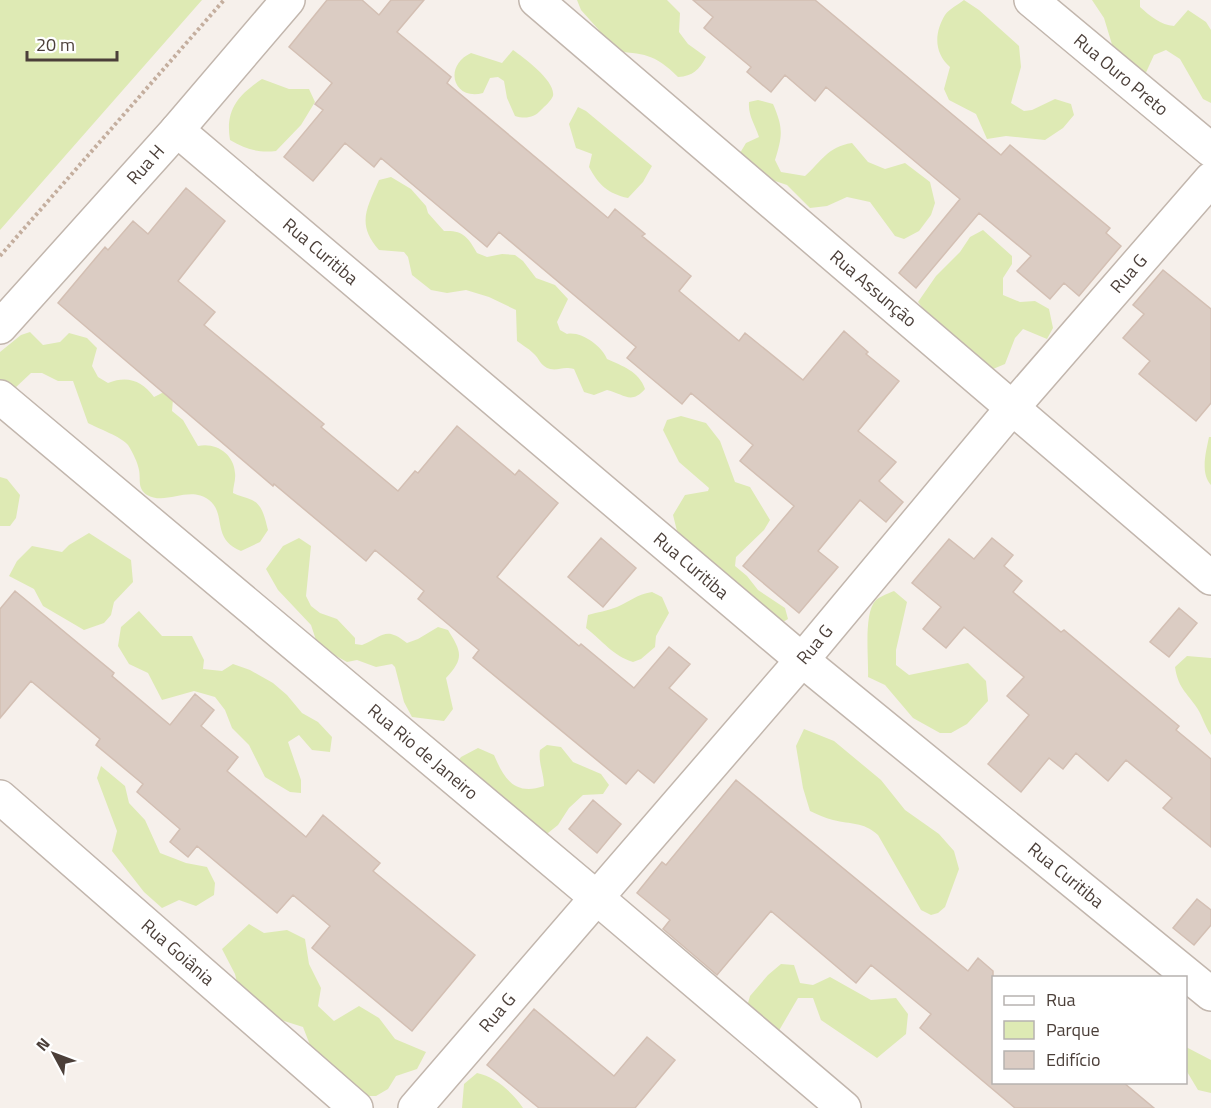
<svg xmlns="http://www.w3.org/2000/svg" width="1211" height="1108" font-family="'Titillium Web',sans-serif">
	<rect width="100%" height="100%" fill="#f6f0eb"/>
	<path fill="#deeab4" d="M 0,0 L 202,0 L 0,230 Z
		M 577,0 L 667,0 L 680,13 L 679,32 L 688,44 L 706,57 C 699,70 693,76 678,77 C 654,53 644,54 612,51 L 598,29 L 581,10 Z
		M 964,0 L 979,10 L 1019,46 L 1021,67 L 1011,103 L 1024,111 L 1032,110 L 1055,99 L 1071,104 L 1074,115 L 1063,128 L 1045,140 L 1006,136 L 987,139 L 976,114 L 949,100 L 944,89 L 950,67 C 934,53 934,33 945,15 C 949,9 959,4 964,0 Z
		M 1092,0 L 1140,0 L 1140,7 C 1150,16 1161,25 1174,26 L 1188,10 L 1206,22 L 1211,30 L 1211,103 L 1203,99 L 1180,59 L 1166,50 L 1154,55 L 1143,79 L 1117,61 L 1104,18 Z
		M 513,50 C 524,58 556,81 553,96 C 551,101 545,106 541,110 C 534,118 525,119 515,116 L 507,98 L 504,81 L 498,77 L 490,78 L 483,93 C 453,101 443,66 471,53 L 502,63 Z
		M 262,79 L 289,89 L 309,89 L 315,102 L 301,125 L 276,151 C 257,153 246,149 230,140 C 225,110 238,95 262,79 Z
		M 758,100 L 773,104 C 783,127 783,135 775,160 L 781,172 L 805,176 C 822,161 827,147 852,143 L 868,162 L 885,169 L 905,163 L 930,182 L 935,203 L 931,215 L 919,231 L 904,239 L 895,236 L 870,202 L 847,197 L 827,206 L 810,208 L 787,185 L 772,180 L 752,178 L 740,153 L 746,143 L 759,137 C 755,124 748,116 749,102 Z
		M 578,107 L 586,111 L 652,166 L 643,182 L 628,198 C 608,194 598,184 589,167 L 592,154 L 576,148 L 569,124 Z
		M 391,177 L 411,189 L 426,206 L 428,213 L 444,231 C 463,230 468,237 477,253 L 487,257 L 502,254 L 515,255 L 523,261 L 536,278 L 555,285 L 568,299 L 557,322 L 560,330 L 567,334 C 581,331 602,346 607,359 C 622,366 639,371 645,389 C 631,405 624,394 607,390 L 594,395 L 584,392 L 574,369 C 562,366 559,371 550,369 C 540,366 540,359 533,353 C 528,348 522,345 517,341 L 516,310 L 489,297 L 466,290 L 447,293 L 431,290 L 412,275 L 408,257 L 404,252 L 379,250 C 356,224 367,208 379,180 Z
		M 983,230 L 1012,256 L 1012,264 L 1003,278 L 1003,295 L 1020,302 L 1035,301 L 1049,309 L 1053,328 L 1047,339 L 1023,329 L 1015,338 L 1005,364 L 993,369 L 967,358 L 930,318 L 918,302 L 936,276 L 960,252 L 970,237 Z
		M 30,332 L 43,345 L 60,342 L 69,333 L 87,338 L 97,348 L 92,366 L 98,377 L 108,383 C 128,375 142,381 154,397 L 164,392 L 173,399 L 172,411 L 183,420 L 198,446 C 216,442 234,454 235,473 C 236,480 233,486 233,493 C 239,496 245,497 252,500 C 263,505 265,519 268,530 L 260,542 L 241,551 C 211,539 227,514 209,500 C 189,485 166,506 147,495 C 137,488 141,480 139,470 C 138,463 132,451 128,445 C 122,437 97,428 88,423 L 73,381 L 58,381 L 42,373 L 31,373 L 14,389 L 0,386 L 0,352 L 21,335 Z
		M 681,416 L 706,423 L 720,441 L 735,482 L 750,487 L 770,520 L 764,530 L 736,557 L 735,566 L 747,576 L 758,590 L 785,608 L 788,619 L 778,625 L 678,535 L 673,515 L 685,495 L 708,491 L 709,488 L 679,462 L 663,430 L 667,420 Z
		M 1209,437 L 1211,437 L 1211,485 C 1200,473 1206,452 1209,437 Z
		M 0,477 L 7,479 L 20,495 L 16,518 L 10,526 L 0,526 Z
		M 89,533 L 131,560 L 133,582 L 114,602 L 111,615 L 104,623 L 84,630 L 43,606 L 34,589 L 9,576 L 17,561 L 32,546 L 62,552 L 69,545 Z
		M 299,538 L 311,546 L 306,596 L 311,606 L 320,613 L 337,619 L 355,638 L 355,644 L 362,645 C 384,636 385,626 407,643 L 418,639 L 438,627 L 448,630 C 461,651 465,658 446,678 L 453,709 L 444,721 L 412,717 L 404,702 L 395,667 L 392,664 L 376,667 L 357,660 L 347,662 L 318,646 L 311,625 L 278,590 L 266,569 L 283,546 Z
		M 894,591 L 907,602 L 896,650 L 896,665 L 909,675 L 968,663 L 986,681 L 988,701 L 967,724 L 951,733 L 940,733 L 913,718 L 885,685 L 868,677 C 869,659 863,613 876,600 C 881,596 889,593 894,591 Z
		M 652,592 L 662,597 L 669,613 L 656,636 L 655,647 L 641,659 L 633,662 C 613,656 603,641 586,628 L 588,615 C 598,612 607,611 617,607 C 631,601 635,595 652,592 Z
		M 139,611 L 162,636 L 192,636 L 204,660 L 203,669 L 222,671 L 233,664 L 250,670 L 273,683 L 287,695 L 302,713 L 318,722 L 332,737 L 330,752 L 312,750 L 299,735 L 288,742 L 301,780 L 301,793 L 290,792 L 265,777 L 249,745 L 232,728 L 225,710 L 215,697 L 194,691 L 162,700 L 148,673 L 129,664 L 118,646 L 121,627 Z
		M 1187,656 L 1211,658 L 1211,735 C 1204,725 1202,714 1195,705 C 1184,690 1178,686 1175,667 Z
		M 804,729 L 834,741 L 881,780 L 905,810 L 939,834 L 954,851 L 959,869 L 945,907 L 938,913 L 931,915 L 921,910 L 878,835 C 862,821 852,825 833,820 C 825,818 817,814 810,811 L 803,788 L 796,746 Z
		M 547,745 L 561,747 L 573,762 L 601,774 L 609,785 L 603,794 L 583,795 L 569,808 L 558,825 L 548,833 L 528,833 L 453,768 L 461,757 L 478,748 L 494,755 C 504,779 515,796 544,786 C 544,773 538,763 540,750 Z
		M 101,766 L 125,786 L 129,803 L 145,820 L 160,853 L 186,863 L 207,867 L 215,883 L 214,895 L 196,906 L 179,900 L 162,908 L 144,892 L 112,851 L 117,831 L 97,778 Z
		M 249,924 L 264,933 L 287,930 L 305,939 L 309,964 L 321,988 L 318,1006 L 334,1021 L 359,1006 L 379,1018 L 395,1039 L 426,1052 L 417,1069 L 396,1076 L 388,1089 L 376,1096 L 358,1096 L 315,1058 L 303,1027 L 259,1013 L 241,999 L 235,974 L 222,949 Z
		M 781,964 L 794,965 L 800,983 L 813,985 L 830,977 L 871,1000 L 896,998 L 908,1014 L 906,1034 L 877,1058 L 821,1020 L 813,998 L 798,998 L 777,1034 L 744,1017 L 750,996 L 768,975 Z
		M 1186,1047 L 1211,1060 L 1211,1093 L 1198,1090 L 1186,1070 Z
		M 477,1073 C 496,1077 513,1093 523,1108 L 462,1108 L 464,1084 Z"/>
	<path fill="#dbccc3" stroke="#d3bfb3" stroke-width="1.5" d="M 327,0 L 362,0 L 379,15 L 391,0 L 424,0 L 397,32 L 451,77 L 447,83 L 608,218 L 615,209 L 645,234 L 642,236 L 691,276 L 679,291 L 739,341 L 745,333 L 803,380 L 844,331 L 868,352 L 866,354 L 899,381 L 858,431 L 896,462 L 879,481 L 903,502 L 886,522 L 860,500 L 818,551 L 838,567 L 799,613 L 743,566 L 794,506 L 740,461 L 753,445 L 691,393 L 682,404 L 627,358 L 636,347 L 499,232 L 487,247 L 381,158 L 374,167 L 345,143 L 313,181 L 284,157 L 323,110 L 315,104 L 332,83 L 289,47 Z
		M 693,0 L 815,0 L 1001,155 L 1010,145 L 1110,228 L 1106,233 L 1121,246 L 1079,296 L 1064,283 L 1050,299 L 1017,271 L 1031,256 L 979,213 L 916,288 L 899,273 L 960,199 L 826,87 L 815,101 L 785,75 L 771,92 L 747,72 L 751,67 L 704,28 L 713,17 Z
		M 186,188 L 225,221 L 178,281 L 215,312 L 204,325 L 324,424 L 321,427 L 398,491 L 415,471 L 418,473 L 457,426 L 515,475 L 519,470 L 558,503 L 497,577 L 579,646 L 581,644 L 634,688 L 669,647 L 690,664 L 669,688 L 707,719 L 654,783 L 638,770 L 626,784 L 473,658 L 479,650 L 418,599 L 424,591 L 375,550 L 366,561 L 274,484 L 273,486 L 58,303 L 105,247 L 108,250 L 133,221 L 148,234 Z
		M 1163,270 L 1211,309 L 1211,403 L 1196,421 L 1139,374 L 1150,361 L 1123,338 L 1144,314 L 1133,305 Z
		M 601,538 L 636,568 L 603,607 L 568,577 Z
		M 992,538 L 1013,555 L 1004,566 L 1022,581 L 1013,592 L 1061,632 L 1064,630 L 1179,726 L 1176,730 L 1211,759 L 1211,847 L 1163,808 L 1172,798 L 1126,760 L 1108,781 L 1076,753 L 1063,769 L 1049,758 L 1021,792 L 988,764 L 1029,715 L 1007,696 L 1024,677 L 964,627 L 946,648 L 923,629 L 941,607 L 912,583 L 949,539 L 974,559 Z
		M 15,591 L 114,673 L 112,676 L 170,725 L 195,694 L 214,710 L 201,726 L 238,757 L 227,771 L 306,837 L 323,815 L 380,863 L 373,871 L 475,955 L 412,1031 L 312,948 L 330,926 L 293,895 L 277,913 L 197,846 L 188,857 L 170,842 L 180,829 L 137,792 L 143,784 L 96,745 L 100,739 L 31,681 L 0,718 L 0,609 Z
		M 1179,608 L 1197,623 L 1169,657 L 1150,642 Z
		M 736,780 L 968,971 L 978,958 L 993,971 L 993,1083 L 1124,1083 L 1154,1108 L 1015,1108 L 920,1028 L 931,1014 L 871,965 L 856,983 L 771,911 L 717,975 L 663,929 L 670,920 L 637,893 L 662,862 L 666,865 Z
		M 593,800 L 621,824 L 597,853 L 569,829 Z
		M 1197,899 L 1211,910 L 1211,925 L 1194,945 L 1173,928 Z
		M 534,1009 L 614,1076 L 647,1037 L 675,1060 L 635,1108 L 539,1108 L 487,1065 Z"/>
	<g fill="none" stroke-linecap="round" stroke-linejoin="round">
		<g stroke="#c2b6ad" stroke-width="36">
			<g id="minor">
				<path id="s1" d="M 536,0 L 1211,578"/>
				<path id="s2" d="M 1031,0 L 1211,150"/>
				<path id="s3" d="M 177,130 L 802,660 L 1211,994"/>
				<path id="s4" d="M 0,327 L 177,130 L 288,0"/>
				<path id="s5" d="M 0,397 L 597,898 L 844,1108"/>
				<path id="s6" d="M 0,797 L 356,1108"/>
				<path id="s7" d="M 415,1108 L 802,660 L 1013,407 L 1211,179"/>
			</g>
		</g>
		<path stroke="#c4ae9e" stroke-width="4" stroke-dasharray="3 3" stroke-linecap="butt" d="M 0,256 L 224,0"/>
		<use href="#minor" stroke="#fff" stroke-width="33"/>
	</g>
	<g text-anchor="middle" stroke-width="4.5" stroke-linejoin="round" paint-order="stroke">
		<g font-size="18" fill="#4b3f39" stroke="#fff">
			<text dy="6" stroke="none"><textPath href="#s2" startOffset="117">Rua Ouro Preto</textPath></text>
			<text dy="6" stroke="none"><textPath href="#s4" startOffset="218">Rua H</textPath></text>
			<text dy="6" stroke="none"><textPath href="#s3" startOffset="188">Rua Curitiba</textPath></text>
			<text dy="6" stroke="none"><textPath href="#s7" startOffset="1098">Rua G</textPath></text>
			<text dy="6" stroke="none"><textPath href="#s1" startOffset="444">Rua Assunção</textPath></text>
			<text dy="6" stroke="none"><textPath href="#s3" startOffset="674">Rua Curitiba</textPath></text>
			<text dy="6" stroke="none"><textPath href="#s7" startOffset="612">Rua G</textPath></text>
			<text dy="6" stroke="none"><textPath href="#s5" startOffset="552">Rua Rio de Janeiro</textPath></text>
			<text dy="6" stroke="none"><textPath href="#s3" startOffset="1160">Rua Curitiba</textPath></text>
			<text dy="6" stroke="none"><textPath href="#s6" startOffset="236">Rua Goiânia</textPath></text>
			<text dy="6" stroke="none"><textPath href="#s7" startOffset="126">Rua G</textPath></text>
		</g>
	</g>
	<rect x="992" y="976" width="195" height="108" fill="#ffffff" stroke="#b7b2b0" stroke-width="1.5"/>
	<rect x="1004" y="996" width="30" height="9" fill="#ffffff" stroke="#b7b2b0" stroke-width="1.5"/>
	<text x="1046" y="1006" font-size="18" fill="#4b3f39">Rua</text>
	<rect x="1004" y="1021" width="30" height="18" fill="#deeab4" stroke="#b7b2b0" stroke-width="1.5"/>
	<text x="1046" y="1036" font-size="18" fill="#4b3f39">Parque</text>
	<rect x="1004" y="1051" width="30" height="18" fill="#dbccc3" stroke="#b7b2b0" stroke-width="1.5"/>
	<text x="1046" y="1066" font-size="18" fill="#4b3f39">Edifício</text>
	<g transform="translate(54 1054) rotate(311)" stroke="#ffffff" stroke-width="4.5" paint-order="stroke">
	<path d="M0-4.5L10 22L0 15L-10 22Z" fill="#4b3f39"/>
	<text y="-9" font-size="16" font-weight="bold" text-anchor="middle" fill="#4b3f39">N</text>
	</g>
	<path d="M27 51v9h90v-9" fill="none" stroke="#4b3f39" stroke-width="3"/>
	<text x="36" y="51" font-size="18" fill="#4b3f39" stroke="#ffffff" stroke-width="4.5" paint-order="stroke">20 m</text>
</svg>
